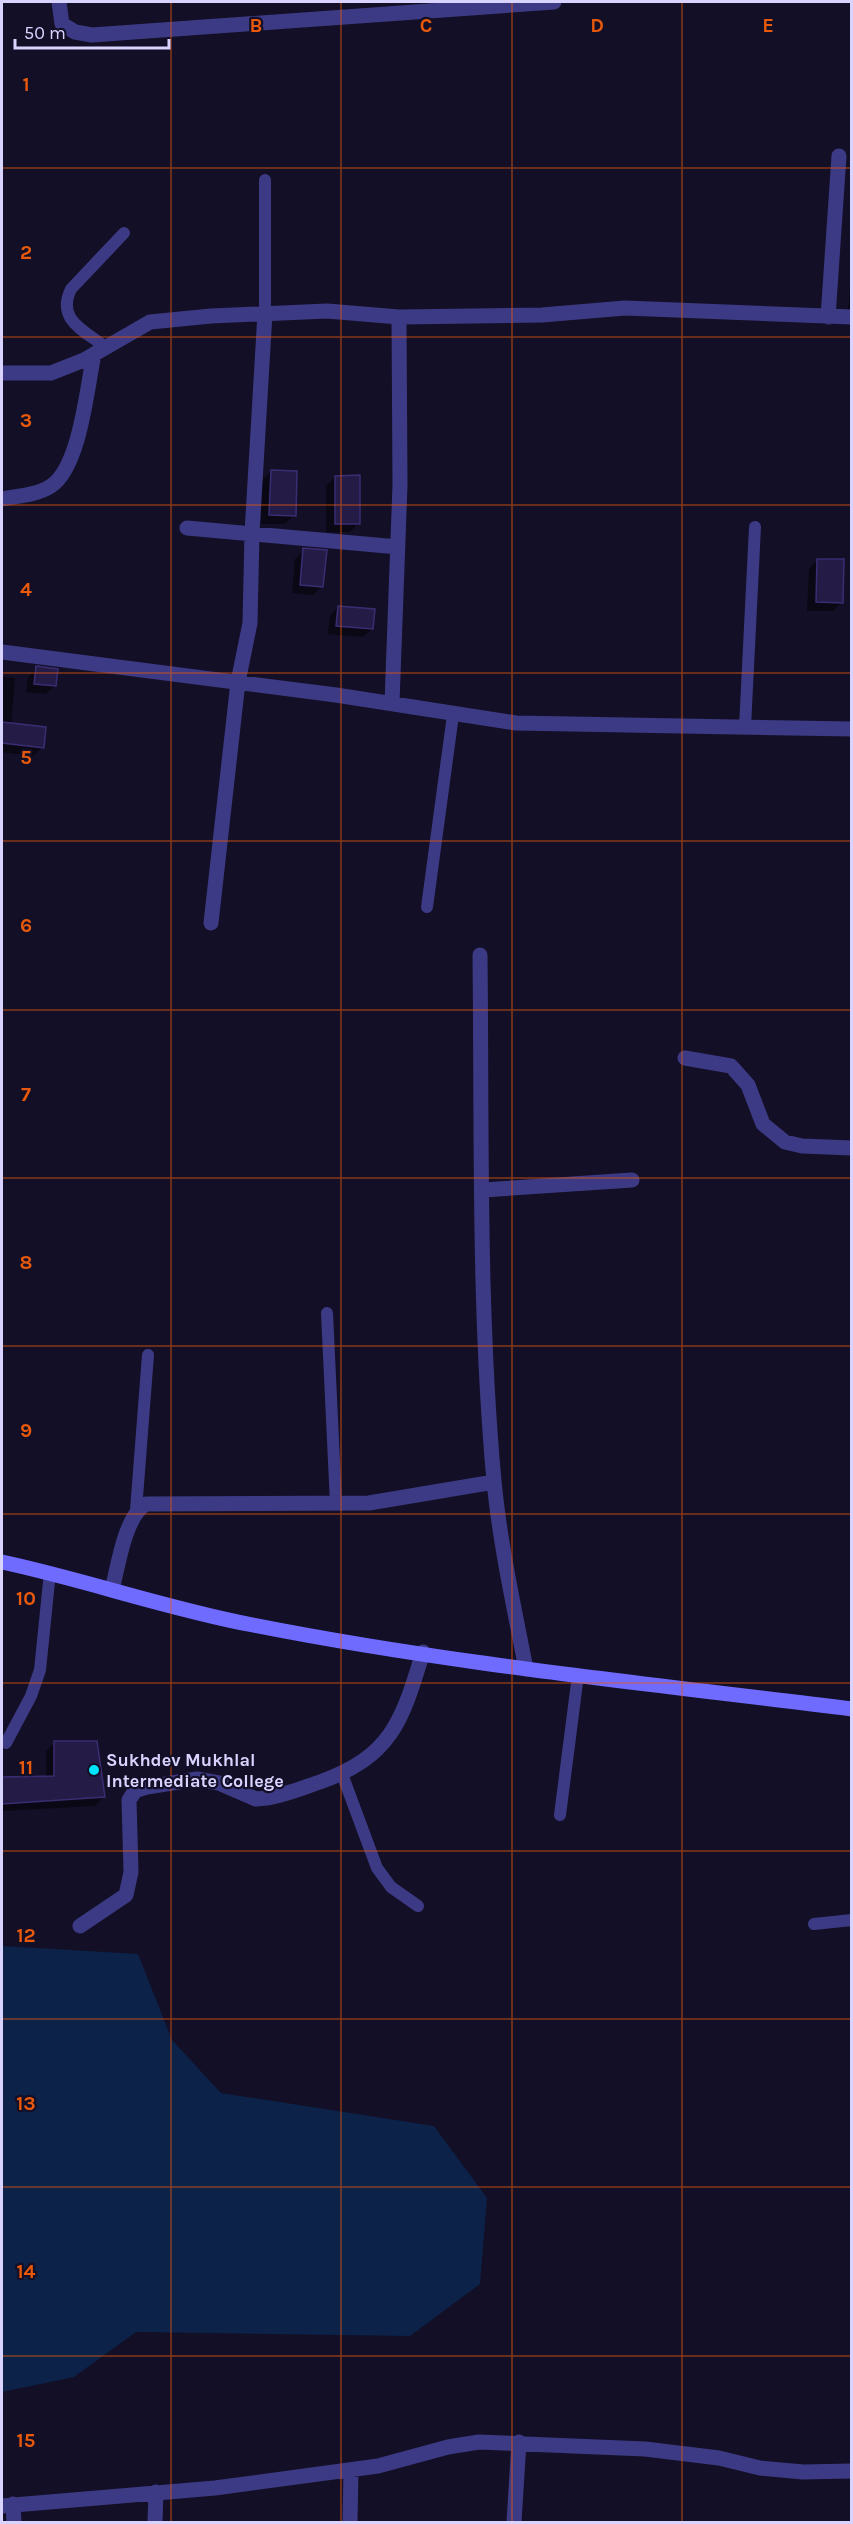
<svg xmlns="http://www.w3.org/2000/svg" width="853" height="2524" font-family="Karla,sans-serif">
	<rect width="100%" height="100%" fill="#130f26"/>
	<path fill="#0c2248" d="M 2,1946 L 138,1954 L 172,2040 L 221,2093 L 434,2126 L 487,2198 L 480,2284 L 410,2336 L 136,2332 L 74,2377 L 2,2392 Z"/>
	<path fill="#0007" d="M 851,280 L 852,280 L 852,309 L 848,309 Z
		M 271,472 L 294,515 L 285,524 L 261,524 L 262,480 Z
		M 335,477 L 359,523 L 350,532 L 326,532 L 326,486 Z
		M 304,550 L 322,586 L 313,595 L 292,593 L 295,559 Z
		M 817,560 L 842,602 L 833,611 L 807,611 L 809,569 Z
		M 338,607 L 372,629 L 363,637 L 328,634 L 330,616 Z
		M 37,668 L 55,686 L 46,694 L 26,692 L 28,677 Z
		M 2,677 L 15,678 L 11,725 L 42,747 L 33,756 L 2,752 Z
		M 54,1743 L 103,1797 L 95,1806 L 2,1811 L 2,1778 L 46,1778 L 46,1751 Z"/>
	<path fill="#241b47" stroke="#3b2d73" stroke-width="1.5" d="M 271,470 L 297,471 L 296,516 L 269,515 Z
		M 360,475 L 360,524 L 335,524 L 335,476 Z
		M 303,548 L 327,550 L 323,587 L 300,585 Z
		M 817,559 L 844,559 L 843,603 L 816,602 Z
		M 338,606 L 375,609 L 373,629 L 336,626 Z
		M 36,666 L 58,669 L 56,686 L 34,684 Z
		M 2,722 L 46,727 L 44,748 L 2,743 Z
		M 54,1741 L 97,1741 L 105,1797 L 2,1804 L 2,1777 L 54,1776 Z"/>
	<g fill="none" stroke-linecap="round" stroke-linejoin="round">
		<path stroke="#3d3a85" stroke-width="12" d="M 265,180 L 265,313
			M 105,347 C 84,330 56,320 71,289 L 124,233
			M 745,727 L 755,527
			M 427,907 L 453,715
			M 327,1313 L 336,1504
			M 136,1510 L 148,1355
			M 6,1743 L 31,1696 L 40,1670 L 50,1572
			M 342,1774 L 377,1868 L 391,1887 L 418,1906
			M 560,1815 L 578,1675
			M 814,1924 L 852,1920"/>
		<path stroke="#3d3a85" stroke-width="15" d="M 59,2 L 62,24 L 75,32 L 92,35 L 554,2
			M 828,317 L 839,156
			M 2,373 L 51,373 L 84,360 L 150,322 L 211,316 L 327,311 L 399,317 L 542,315 L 625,308 L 852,317
			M 2,499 C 18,496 37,495 51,486 C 80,467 87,388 94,354
			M 187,528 L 398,547
			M 2,652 L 336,695 L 516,723 L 852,729
			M 392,703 L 400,485 L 399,317
			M 211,923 L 238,682 L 250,623 L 252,533 L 265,313
			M 480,955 C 482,1130 478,1306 494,1481 C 500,1544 514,1607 526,1669
			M 685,1058 L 731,1066 L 748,1085 L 763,1124 L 785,1142 L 802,1146 L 852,1148
			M 483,1190 L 632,1180
			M 112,1590 C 118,1566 125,1516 146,1504 L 369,1503 L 494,1482
			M 80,1926 L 126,1895 L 131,1872 L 129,1800 L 135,1791 L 147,1787 L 197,1779 L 219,1783 L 256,1799 L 267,1798 C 285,1795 302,1788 320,1782 C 392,1756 402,1721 423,1652
			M 13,2504 L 14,2522
			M 2,2506 L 215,2488 L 378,2466 L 448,2447 L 479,2442 L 645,2449 L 719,2458 L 760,2468 L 803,2472 L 852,2471
			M 155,2522 L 156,2492
			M 350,2522 L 351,2470
			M 514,2522 L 519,2442"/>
		<path stroke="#6f6bff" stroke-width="15" d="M 2,1562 C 86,1580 168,1609 253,1625 C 450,1664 652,1684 852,1709"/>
	</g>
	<path fill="none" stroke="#e8590c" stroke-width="1.5" stroke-opacity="0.55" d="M 171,2 L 171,2522M 341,2 L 341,2522M 512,2 L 512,2522M 682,2 L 682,2522M 2,168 L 852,168M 2,337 L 852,337M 2,505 L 852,505M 2,673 L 852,673M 2,841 L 852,841M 2,1010 L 852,1010M 2,1178 L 852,1178M 2,1346 L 852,1346M 2,1514 L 852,1514M 2,1683 L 852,1683M 2,1851 L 852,1851M 2,2019 L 852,2019M 2,2187 L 852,2187M 2,2356 L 852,2356"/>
	<circle fill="#00e5ff" stroke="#130f26" stroke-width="2" cx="94" cy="1770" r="6"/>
	<g text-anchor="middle" stroke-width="4.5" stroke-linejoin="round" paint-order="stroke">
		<g font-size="18" font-weight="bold" fill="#d9d4ff" stroke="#130f26" text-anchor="start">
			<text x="106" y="1766">Sukhdev Mukhlal<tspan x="106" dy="21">Intermediate College</tspan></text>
		</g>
	</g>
	<g font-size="20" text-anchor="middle" font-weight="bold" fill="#e8590c" stroke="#130f26" stroke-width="4.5" stroke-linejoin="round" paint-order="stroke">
		<text x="256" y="32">B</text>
		<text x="426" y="32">C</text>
		<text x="597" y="32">D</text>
		<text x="768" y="32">E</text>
		<text x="26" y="91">1</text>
		<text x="26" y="259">2</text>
		<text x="26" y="427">3</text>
		<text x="26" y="596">4</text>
		<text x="26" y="764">5</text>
		<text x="26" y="932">6</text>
		<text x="26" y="1101">7</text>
		<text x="26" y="1269">8</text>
		<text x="26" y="1437">9</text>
		<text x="26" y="1605">10</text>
		<text x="26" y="1774">11</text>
		<text x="26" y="1942">12</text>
		<text x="26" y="2110">13</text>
		<text x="26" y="2278">14</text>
		<text x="26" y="2447">15</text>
	</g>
	<rect width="853" height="2524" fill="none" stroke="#d9d4ff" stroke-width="6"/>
	<path d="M15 39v9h154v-9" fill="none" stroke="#d9d4ff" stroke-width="3"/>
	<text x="24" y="39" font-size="18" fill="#d9d4ff" stroke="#130f26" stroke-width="4.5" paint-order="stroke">50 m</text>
</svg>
